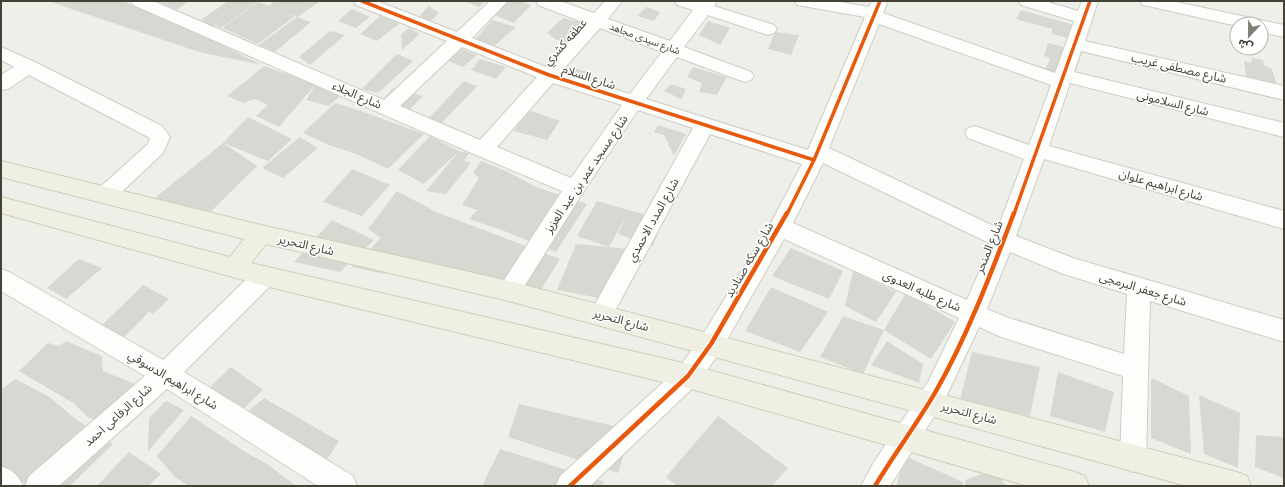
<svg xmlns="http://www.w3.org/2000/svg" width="1285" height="487" font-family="'Fira Sans Condensed','Noto Sans Arabic',sans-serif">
	<rect width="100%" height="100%" fill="#efefea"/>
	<path fill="#d8d8d2" d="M 48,1 L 123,1 L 207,38 L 262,65 L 199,52 Z
		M 159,1 L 189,1 L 176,10 Z
		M 228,1 L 257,2 L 221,28 L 215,25 L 213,27 L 198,22 Z
		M 274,1 L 321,1 L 297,17 L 284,12 L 294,17 L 258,44 L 222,28 L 258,2 L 269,6 Z
		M 464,1 L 485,1 L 479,7 Z
		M 510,1 L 521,1 L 531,5 L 514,23 L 494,15 Z
		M 429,6 L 439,13 L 430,22 L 418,17 Z
		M 646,7 L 660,12 L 654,21 L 637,16 Z
		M 352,9 L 370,17 L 356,28 L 338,21 Z
		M 1021,10 L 1084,28 L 1079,41 L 1052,34 L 1052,29 L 1016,19 Z
		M 380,16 L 400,23 L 377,41 L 360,34 Z
		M 297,17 L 311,22 L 275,52 L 259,45 Z
		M 563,18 L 584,23 L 563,44 L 547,33 Z
		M 492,20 L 516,27 L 493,47 L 476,39 Z
		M 708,21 L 730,28 L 720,45 L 699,35 Z
		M 409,28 L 420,34 L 402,50 L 401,34 Z
		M 330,31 L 345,35 L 310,65 L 299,57 Z
		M 775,32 L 799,35 L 791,55 L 768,49 Z
		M 1048,43 L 1082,52 L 1071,85 L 1034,75 L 1038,66 L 1046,68 L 1050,58 L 1044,56 Z
		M 462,49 L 477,55 L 463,67 L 448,61 Z
		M 397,54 L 413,61 L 378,93 L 362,89 Z
		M 1252,58 L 1263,60 L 1264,65 L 1272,69 L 1278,89 L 1247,82 L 1244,61 L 1251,63 Z
		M 480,59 L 506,67 L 496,79 L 471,70 Z
		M 264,66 L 316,84 L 279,127 L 256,116 L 268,105 L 255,99 L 244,103 L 227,96 Z
		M 693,67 L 727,77 L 717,95 L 699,92 L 702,83 L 687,77 Z
		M 572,68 L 590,72 L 585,80 L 568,72 Z
		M 464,81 L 477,86 L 441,124 L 429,118 Z
		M 316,84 L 343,93 L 329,106 L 306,100 Z
		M 671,84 L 686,89 L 681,99 L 664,91 Z
		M 393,88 L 423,96 L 409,110 L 383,99 Z
		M 335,103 L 361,111 L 424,134 L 388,169 L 356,154 L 329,145 L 303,133 Z
		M 528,110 L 560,121 L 547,140 L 514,131 Z
		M 248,117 L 292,139 L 268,161 L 223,143 L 257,166 L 203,219 L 146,205 L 223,143 Z
		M 658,125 L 686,134 L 674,156 L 664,135 L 654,132 Z
		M 430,136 L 459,151 L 469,153 L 464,161 L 471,163 L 446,194 L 426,191 L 459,151 L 424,184 L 398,170 Z
		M 300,137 L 318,148 L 283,178 L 262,168 Z
		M 481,161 L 506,171 L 536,187 L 587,204 L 556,252 L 507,232 L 469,219 L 477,210 L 462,205 L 479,178 L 473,173 Z
		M 352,169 L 390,185 L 362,216 L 323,202 Z
		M 397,191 L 436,212 L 560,259 L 530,307 L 398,259 L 385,274 L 352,267 L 381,238 L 368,229 Z
		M 597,201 L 663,220 L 653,246 L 618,234 L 627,215 L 609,247 L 645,251 L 620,302 L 557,290 L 576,244 L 609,247 L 577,236 Z
		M 332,220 L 374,240 L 340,272 L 294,262 Z
		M 791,248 L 843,271 L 829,299 L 772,276 Z
		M 79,259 L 102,268 L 66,299 L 47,288 Z
		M 853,271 L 896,292 L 876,322 L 845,306 Z
		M 143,285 L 169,299 L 153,314 L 149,312 L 122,339 L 99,328 Z
		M 771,287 L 828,312 L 800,352 L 745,331 Z
		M 906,293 L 955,322 L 931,359 L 884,330 Z
		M 843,316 L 884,330 L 863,374 L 820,357 Z
		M 66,341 L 102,356 L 103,371 L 160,394 L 127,427 L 89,418 L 73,403 L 19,371 L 48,343 L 59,346 Z
		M 887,341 L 923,364 L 919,383 L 871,365 Z
		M 972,352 L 1040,367 L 1030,416 L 960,400 Z
		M 231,367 L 263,390 L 239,413 L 206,391 Z
		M 1058,372 L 1114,392 L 1105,432 L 1050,416 Z
		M 1151,378 L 1189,396 L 1191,454 L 1151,438 Z
		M 15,379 L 48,396 L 77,420 L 113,444 L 70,486 L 28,486 L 1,467 L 1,390 Z
		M 1199,395 L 1240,413 L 1238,468 L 1204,454 Z
		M 264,398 L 339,441 L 323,465 L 237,420 Z
		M 166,401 L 184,410 L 148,451 L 149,418 Z
		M 519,404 L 631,430 L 618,473 L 508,437 Z
		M 191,416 L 247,453 L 267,464 L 296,486 L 189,486 L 175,477 L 157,456 Z
		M 718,416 L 788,468 L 772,486 L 677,486 L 666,477 Z
		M 1256,435 L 1284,437 L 1284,478 L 1255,467 Z
		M 500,449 L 605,482 L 601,486 L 482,486 Z
		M 129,452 L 161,474 L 148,486 L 97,486 Z
		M 905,456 L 963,482 L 962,486 L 896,486 Z
		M 994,470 L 1006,486 L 966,486 L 965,480 Z"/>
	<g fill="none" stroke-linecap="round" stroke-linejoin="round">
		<g stroke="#cdccc7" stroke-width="2">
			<path id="minor" d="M 131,1 L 153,1 L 384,100 L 447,41 L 356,5 L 354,1 L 377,1 L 457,32 L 490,1 L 508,1 L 472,38 L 546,67 L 585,23 L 538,5 L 536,1 L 560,1 L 594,13 L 605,1 L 622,1 L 608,19 L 670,41 L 693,10 L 677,5 L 675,1 L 717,1 L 714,6 L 774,25 L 777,29 L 774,33 L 768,35 L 708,15 L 684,47 L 751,72 L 754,76 L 751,80 L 745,82 L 739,80 L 677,57 L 646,99 L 808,150 L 865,17 L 803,6 L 797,5 L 795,1 L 835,1 L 869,7 L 872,1 L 888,1 L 883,13 L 1055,73 L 1074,21 L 1021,5 L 1019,1 L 1045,1 L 1078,11 L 1082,1 L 1098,1 L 1085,41 L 1284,86 L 1284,100 L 1081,51 L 1074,72 L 1284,123 L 1284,137 L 1070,83 L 1049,146 L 1284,211 L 1284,229 L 1044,159 L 1016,236 L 1073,258 L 1284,320 L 1284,342 L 1150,301 L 1146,459 L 1142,468 L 1133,472 L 1124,468 L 1120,459 L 1123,376 L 1001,337 L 979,327 L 945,399 L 890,486 L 861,486 L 874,462 L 928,382 L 959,318 L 784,239 L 720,352 L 697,384 L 590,486 L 556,486 L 560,476 L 679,368 L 702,336 L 772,221 L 802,164 L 710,134 L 609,322 L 601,325 L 593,322 L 589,315 L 693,128 L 638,110 L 582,194 L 517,298 L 509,301 L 501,298 L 497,291 L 562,191 L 476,155 L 133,5 ZM 879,24 L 1051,85 L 1029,145 L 975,126 L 968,128 L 965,133 L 968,138 L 1024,159 L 998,228 L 829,148 ZM 600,28 L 662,52 L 630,94 L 561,72 ZM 462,47 L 537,77 L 480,140 L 400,106 ZM 553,83 L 622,105 L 571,178 L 497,147 ZM 823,163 L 991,244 L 967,300 L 793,223 ZM 1010,252 L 1061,273 L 1127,294 L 1124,354 L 1006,317 L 987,309 Z
				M 1140,1 L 1172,1 L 1284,25 L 1284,37 L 1261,32 L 1261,24 L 1237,24 L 1237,26 L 1148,6 L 1142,5 Z
				M 1,47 L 35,62 L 162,126 L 170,137 L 163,153 L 113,200 L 106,202 L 99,200 L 96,194 L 99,188 L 148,144 L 150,138 L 29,75 L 8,89 L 1,90 L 1,75 L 14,67 L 1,60 Z
				M 265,266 L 273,269 L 276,276 L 273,283 L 184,372 L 353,476 L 357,486 L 318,486 L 167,389 L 59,486 L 25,486 L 29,476 L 145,376 L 1,291 L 1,269 L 9,272 L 163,360 L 257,269 Z
				M 1,466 C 13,471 18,474 23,486 L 1,486 Z"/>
		</g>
		<g stroke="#d0ceb8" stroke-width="2">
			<path id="major" d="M 1,161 L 261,225 L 509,281 L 601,305 L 1237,472 L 1247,476 L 1251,486 L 1187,486 L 509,301 L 266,244 L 251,263 L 688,364 L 1075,472 L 1085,476 L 1089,486 L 1028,486 L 688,388 L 265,286 L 1,213 L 1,197 L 230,257 L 244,239 L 1,177 Z"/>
		</g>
		<use href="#minor" fill="#fdfdfc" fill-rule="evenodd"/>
		<use href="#major" fill="#efefe4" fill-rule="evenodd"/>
		<g stroke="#fff" stroke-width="5.5">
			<path id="cycleway-far1" d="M 362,1 L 549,75 L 814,160
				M 787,214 L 814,160 L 880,1
				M 1014,214 L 1090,1"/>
		</g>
		<g stroke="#fff" stroke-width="7">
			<path id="cycleway" d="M 570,486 L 688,376 L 711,344 L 787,213
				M 875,486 C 894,454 917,424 936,391 C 968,335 991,273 1014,213"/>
		</g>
		<use href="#cycleway-far1" stroke="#e8590c" stroke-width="3.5"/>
		<use href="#cycleway" stroke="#e8590c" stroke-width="4.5"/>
	</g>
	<g text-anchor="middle" stroke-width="3" stroke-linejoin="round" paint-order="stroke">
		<g font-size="10" fill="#444236" stroke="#fff">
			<text transform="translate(645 38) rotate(20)" y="4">شارع سيدى مجاهد</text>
		</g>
		<g font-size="12" fill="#444236" stroke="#fff">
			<text transform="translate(565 42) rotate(-48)" y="4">عطفه كشري</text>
			<text transform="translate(1179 68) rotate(13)" y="4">شارع مصطفى غريب</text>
			<text transform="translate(589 77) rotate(18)" y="4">شارع السلام</text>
			<text transform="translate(357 95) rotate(23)" y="4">شارع الجلاء</text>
			<text transform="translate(1173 103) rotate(14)" y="4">شارع السلامونى</text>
			<text transform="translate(586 174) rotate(-56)" y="4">شارع مسجد عمر بن عبد العزيز</text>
			<text transform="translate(1161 185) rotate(16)" y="4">شارع ابراهيم علوان</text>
			<text transform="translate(653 220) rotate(-61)" y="4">شارع المدد الاحمدي</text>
			<text transform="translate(306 245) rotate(13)" y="4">شارع التحرير</text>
			<text transform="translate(989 247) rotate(-68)" y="4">شارع المنحر</text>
			<text transform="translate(749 260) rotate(-60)" y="4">شارع سكه صناديد</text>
			<text transform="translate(1143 289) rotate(17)" y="4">شارع جعفر البرمجى</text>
			<text transform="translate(922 291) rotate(24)" y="4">شارع طلبه العدوى</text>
			<text transform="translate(621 320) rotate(15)" y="4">شارع التحرير</text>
			<text transform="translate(173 380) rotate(31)" y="4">شارع ابراهيم الدسوقي</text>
			<text transform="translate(969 413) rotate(15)" y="4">شارع التحرير</text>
			<text transform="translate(118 415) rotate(-42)" y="4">شارع الرفاعى احمد</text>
		</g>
	</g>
	<rect width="1285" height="487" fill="none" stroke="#444236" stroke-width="4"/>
	<g transform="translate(1249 36) rotate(202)"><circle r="19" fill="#ffffff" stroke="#b4b3af"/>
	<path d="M0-3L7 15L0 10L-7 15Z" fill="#807f75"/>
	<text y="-6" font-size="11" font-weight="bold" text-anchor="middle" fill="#444236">ش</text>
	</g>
</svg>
